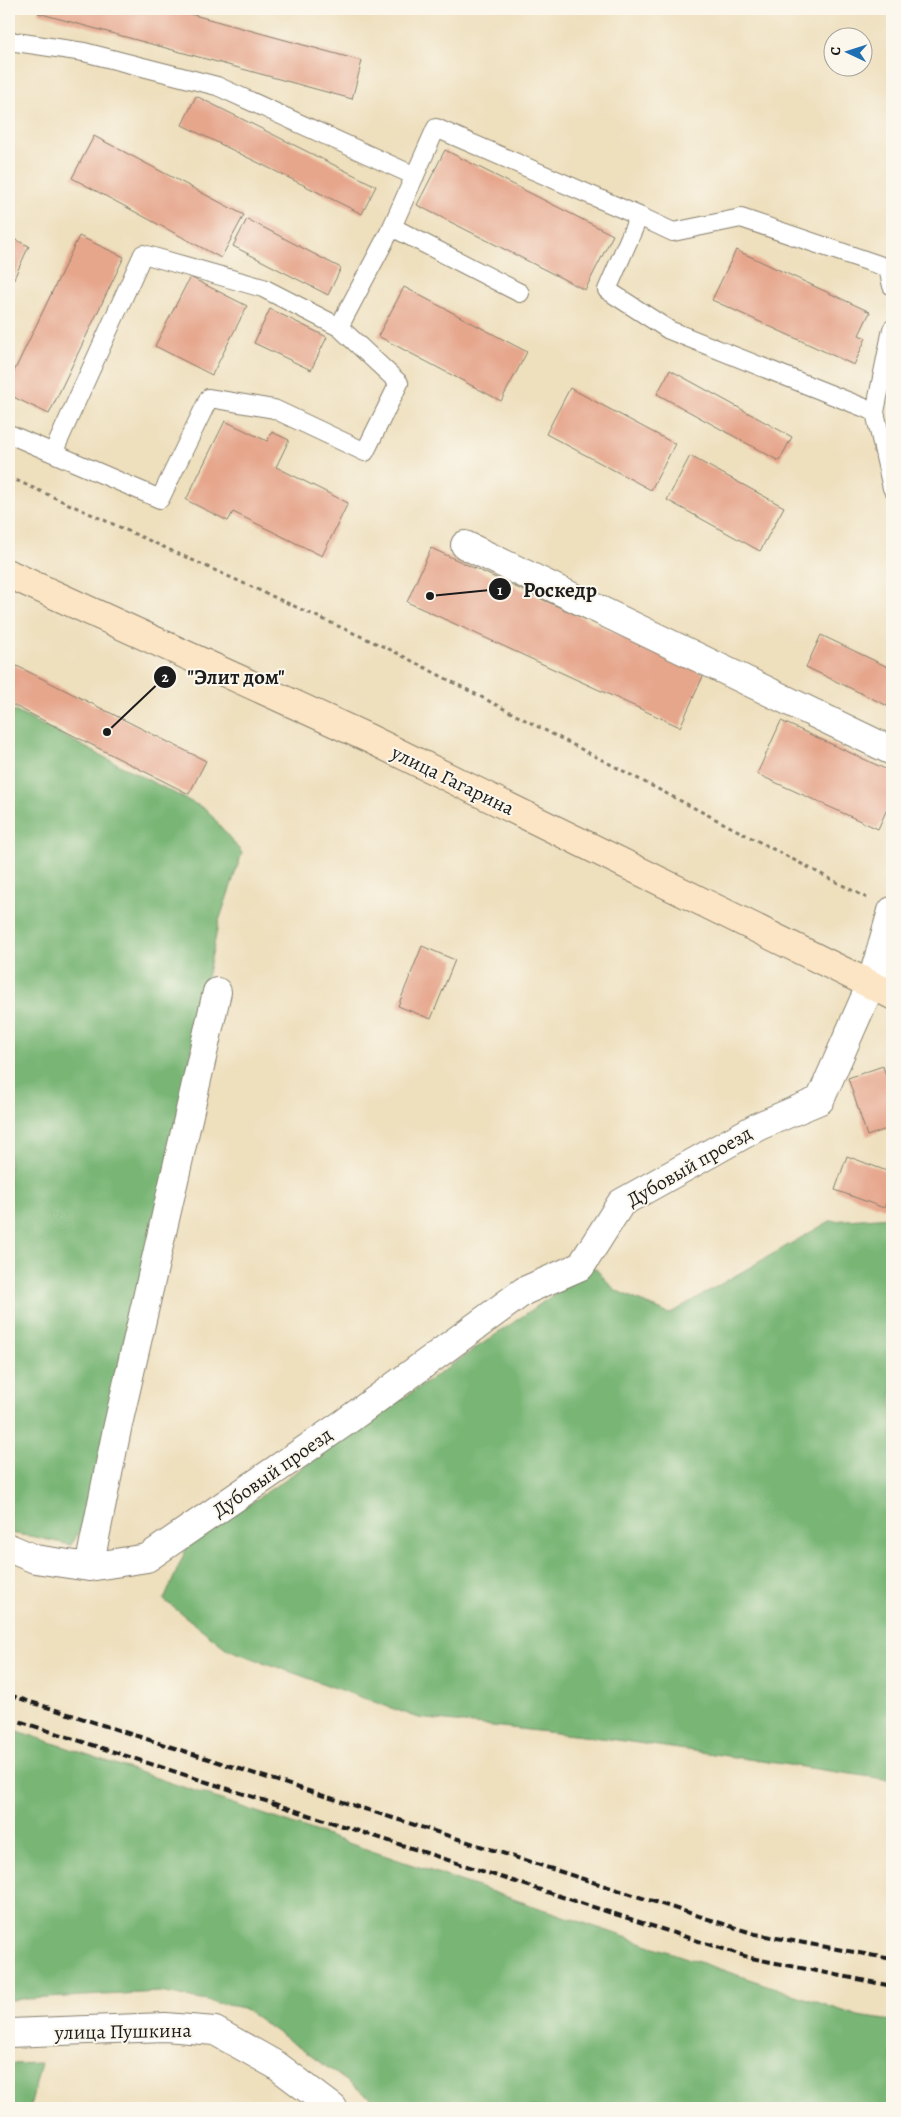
<svg xmlns="http://www.w3.org/2000/svg" width="901" height="2117" font-family="Alegreya,serif">
	<rect width="100%" height="100%" fill="#fbf7ec"/>
	<filter id="ink" filterUnits="userSpaceOnUse"><feTurbulence type="fractalNoise" baseFrequency=".02" numOctaves="2"/><feDisplacementMap in="SourceGraphic" scale="10" xChannelSelector="R" yChannelSelector="G"/><feConvolveMatrix kernelMatrix="1 2 1 2 8 2 1 2 1" color-interpolation-filters="sRGB"/></filter>
	<filter id="wash" filterUnits="userSpaceOnUse"><feTurbulence type="fractalNoise" baseFrequency=".0096" numOctaves="4" result="noise"/><feDisplacementMap in="SourceGraphic" scale="20" xChannelSelector="R" yChannelSelector="G"/><feGaussianBlur stdDeviation="1.12" result="paint"/><feColorMatrix in="noise" values="0 0 0 0 0 0 0 0 0 0 0 0 0 0 0 0 0 1.4 0 .05"/><feComposite in="paint" operator="in"/></filter>
	<g filter="url(#wash)">
		<rect width="100%" height="100%" fill="#eedfbd"/>
		<path fill="#79b676" stroke="#4a6949" d="M 9,708 L 207,810 L 242,853 L 219,921 L 94,1509 L 71,1545 L 30,1536 L 9,1533 Z
			M 892,1217 L 892,1780 L 610,1739 L 419,1718 L 227,1649 L 164,1600 L 187,1547 L 594,1267 L 615,1290 L 669,1314 L 830,1221 Z
			M 9,1728 L 858,2016 L 892,2021 L 892,2108 L 385,2108 L 243,2008 L 160,1992 L 9,2000 Z
			M 41,2063 L 30,2108 L 9,2108 L 9,2064 Z"/>
		<g id="blocks">
			<path fill="#e6a68c" d="M 40,9 L 172,9 L 362,61 L 352,99 L 38,13 Z
				M 196,96 L 376,186 L 362,214 L 182,125 Z
				M 94,136 L 244,215 L 221,258 L 72,178 Z
				M 445,150 L 613,235 L 585,290 L 417,205 Z
				M 247,219 L 341,268 L 328,295 L 233,246 Z
				M 79,236 L 124,257 L 49,414 L 9,395 L 9,382 Z
				M 9,237 L 29,246 L 9,289 Z
				M 736,250 L 870,312 L 859,335 L 866,338 L 854,365 L 712,300 Z
				M 190,277 L 247,306 L 212,375 L 155,346 Z
				M 404,287 L 527,352 L 501,401 L 378,336 Z
				M 270,309 L 327,337 L 311,370 L 254,343 Z
				M 670,370 L 792,437 L 779,461 L 657,394 Z
				M 570,388 L 675,444 L 651,490 L 546,434 Z
				M 225,421 L 267,441 L 272,432 L 289,440 L 276,467 L 348,503 L 322,556 L 233,512 L 228,521 L 186,500 Z
				M 690,456 L 784,507 L 760,551 L 667,500 Z
				M 431,548 L 704,674 L 680,727 L 407,602 Z
				M 821,635 L 892,669 L 892,708 L 806,667 Z
				M 9,662 L 206,761 L 189,794 L 9,703 Z
				M 781,721 L 892,772 L 892,798 L 878,829 L 757,774 Z
				M 422,946 L 455,960 L 431,1019 L 398,1006 Z
				M 883,1066 L 892,1096 L 892,1127 L 867,1136 L 848,1078 Z
				M 847,1156 L 892,1173 L 892,1186 L 884,1208 L 835,1190 Z"/>
		</g>
	</g>
	<g filter="url(#ink)">
		<use href="#blocks" fill-opacity="0" stroke="#857e6c" stroke-width="1"/>
		<g fill="none" stroke-linecap="round" stroke-linejoin="round">
			<g stroke="#857e6c" stroke-width="20">
				<path id="lane" d="M 9,41 L 84,52 L 217,86 L 415,176
					M 892,286 L 888,268 L 741,218 L 673,232 L 639,216 L 607,290 L 669,330 L 875,412 L 892,488
					M 520,293 L 392,227 L 436,128 L 639,216
					M 339,327 L 392,227
					M 875,412 L 892,329
					M 9,434 L 160,499 L 209,398 L 274,409 L 365,452 L 399,383 L 339,327 L 263,288 L 143,254 L 53,453"/>
			</g>
			<g stroke="#857e6c" stroke-width="30">
				<path id="street" d="M 465,545 L 892,751
					M 9,1548 L 35,1559 L 89,1567 L 147,1558 L 344,1423 L 524,1291 L 581,1266 L 621,1203 L 759,1126 L 820,1100 L 871,984 L 892,911
					M 89,1567 L 117,1429 L 217,992
					M 9,2033 L 165,2027 L 215,2031 L 276,2065 L 333,2108"/>
			</g>
			<g stroke="#857e6c" stroke-width="30">
				<path id="secondary" d="M 9,574 L 368,738 L 892,995"/>
			</g>
			<path stroke="#857e6c" stroke-width="3" stroke-dasharray="4 4" stroke-linecap="butt" d="M 9,477 L 391,650 L 867,898
				M 891,1025 L 892,1064"/>
			<use href="#lane" stroke="#fff" stroke-width="18"/>
			<use href="#street" stroke="#fff" stroke-width="28"/>
			<use href="#secondary" stroke="#fce5c4" stroke-width="28"/>
			<path stroke="#1c1c1c" stroke-width="4" stroke-dasharray="8 4" stroke-linecap="butt" d="M 9,1695 L 755,1934 L 892,1959
				M 9,1718 L 751,1958 L 892,1986"/>
		</g>
	</g>
	<g text-anchor="middle" stroke-width="4" stroke-linejoin="round" paint-order="stroke">
		<g font-size="20" fill="#1c1c1c" stroke="#fbf7ec">
			<text transform="translate(453 780) rotate(26)" y="7">улица Гагарина</text>
			<text transform="translate(689 1166) rotate(-30)" y="7">Дубовый проезд</text>
			<text transform="translate(272 1472) rotate(-35)" y="7">Дубовый проезд</text>
			<text transform="translate(123 2031) rotate(-1)" y="7">улица Пушкина</text>
		</g>
	</g>
	<path fill="none" stroke="#1c1c1c" stroke-width="2" d="M430 596L500 589M107 732L165 677"/>
	<g fill="#1c1c1c" stroke="#fbf7ec" stroke-width="2">
		<circle cx="430" cy="596" r="5"/>
		<circle cx="107" cy="732" r="5"/>
		<circle cx="500" cy="589" r="12"/>
		<circle cx="165" cy="677" r="12"/>
	</g>
	<g font-size="15" text-anchor="middle" font-weight="bold" fill="#fff">
		<text x="500" y="595">1</text>
		<text x="165" y="682">2</text>
	</g>
	<g font-size="21" text-anchor="middle" font-weight="bold" fill="#1c1c1c" stroke="#fbf7ec" stroke-width="4" stroke-linejoin="round" paint-order="stroke">
		<text x="560" y="597">Роскедр</text>
		<text x="236" y="684">"Элит дом"</text>
	</g>
	<rect width="901" height="2117" fill="none" stroke="#fbf7ec" stroke-width="30"/>
	<g transform="translate(848 52) rotate(274)"><circle r="24" fill="#fbf7ec" stroke="#a29f99"/>
	<path d="M0-4L9 19L0 12L-9 19Z" fill="#1f6fb2"/>
	<text y="-8" font-size="14" font-weight="bold" text-anchor="middle" fill="#1c1c1c">С</text>
	</g>
</svg>
